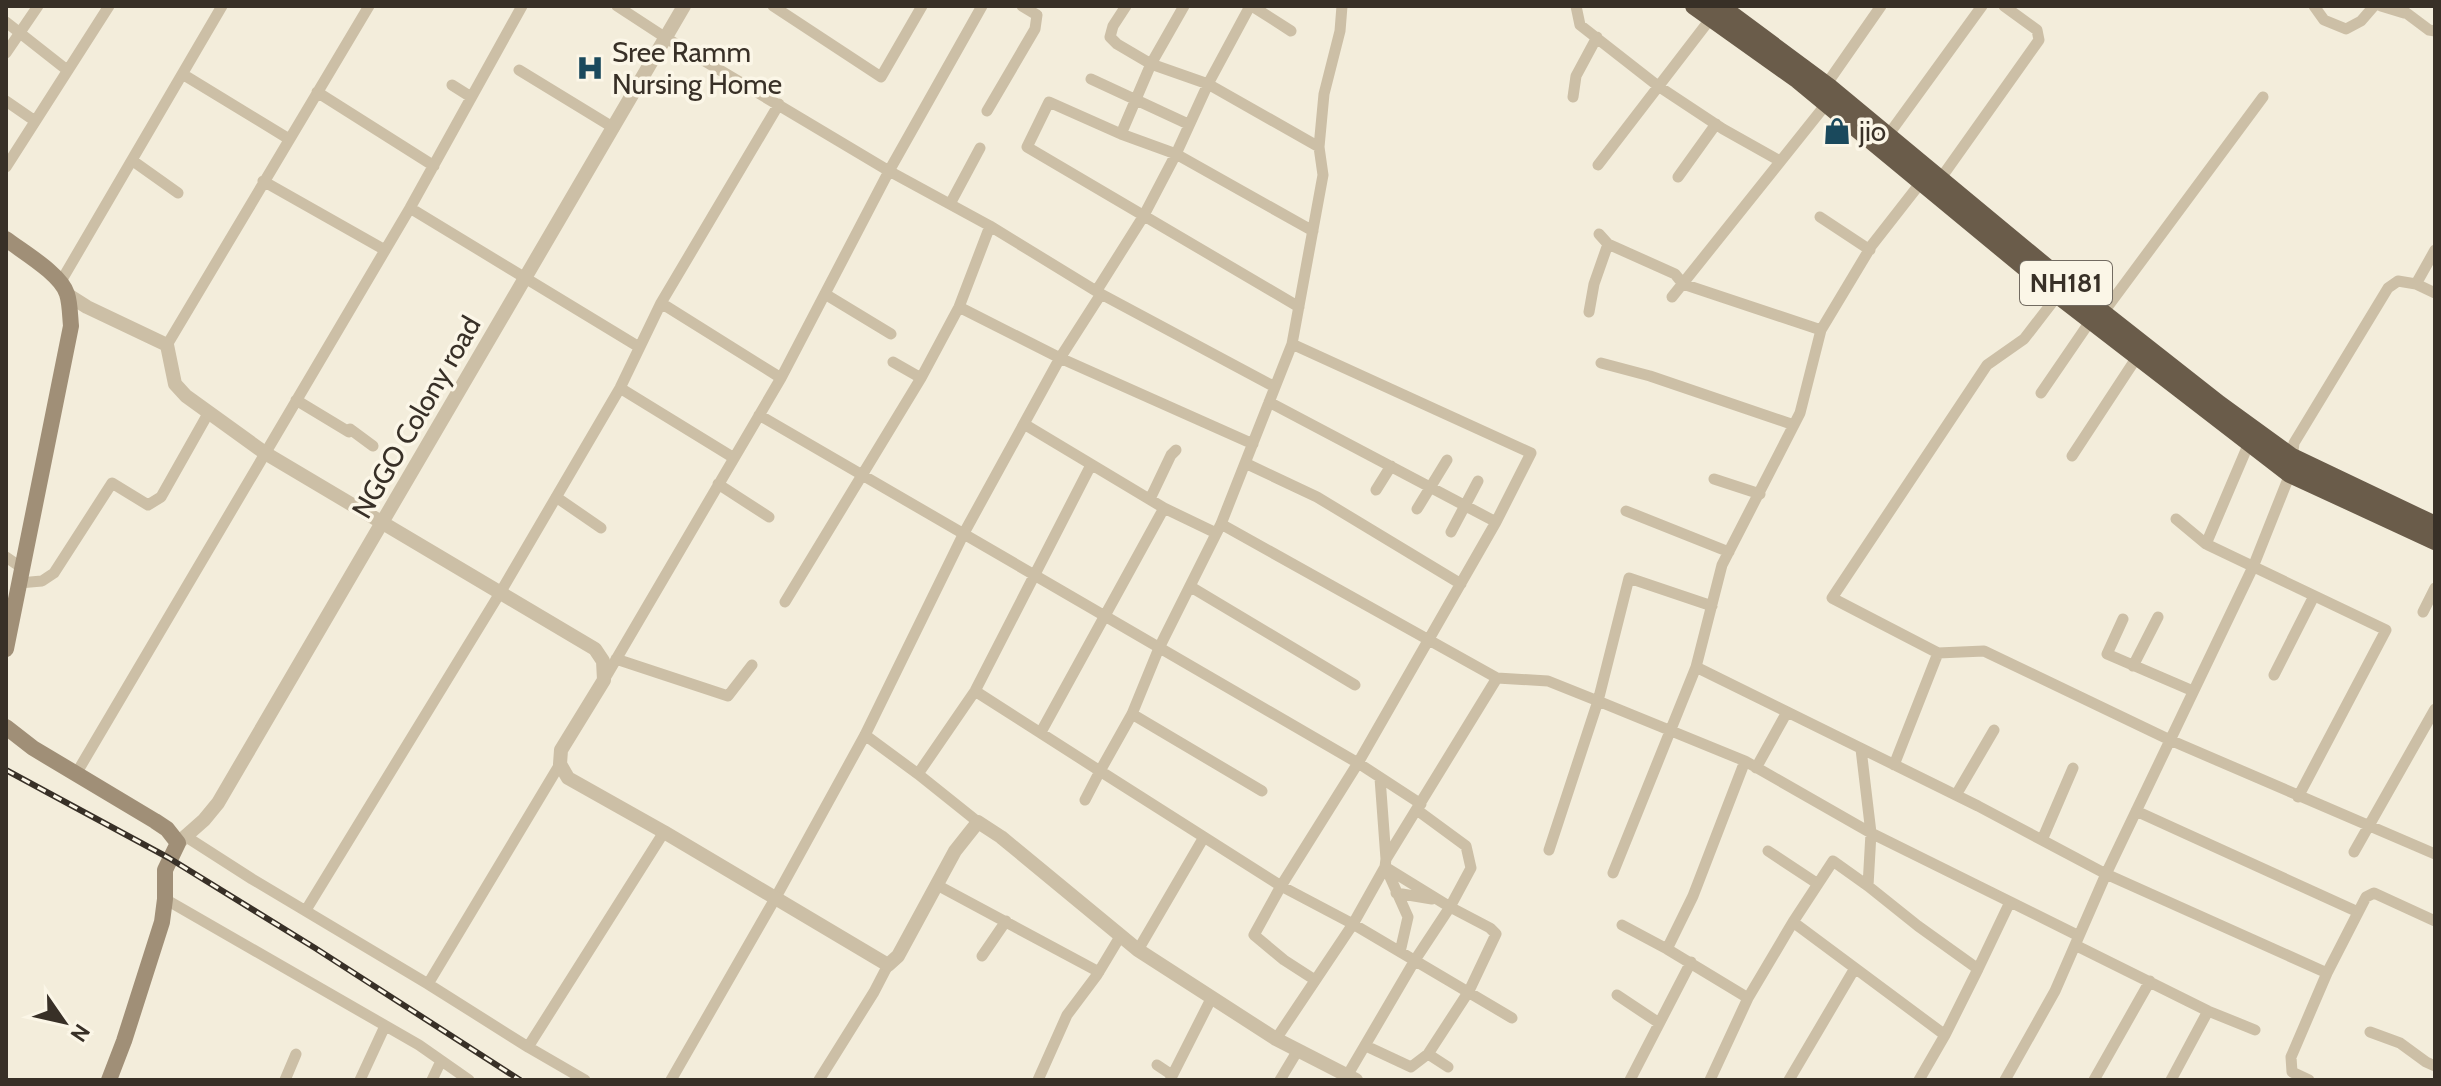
<svg xmlns="http://www.w3.org/2000/svg" width="2441" height="1086" font-family="Cabin,sans-serif">
	<rect width="100%" height="100%" fill="#f3eddb"/>
	<g fill="none" stroke-linecap="round" stroke-linejoin="round">
		<path stroke="#ccbfa6" stroke-width="11" d="M 773,6 L 881,77 L 922,6
			M 1126,6 L 1113,26 L 1110,37 L 1117,44 L 1151,64 L 1184,6
			M 1252,6 L 1291,31
			M 1576,6 L 1580,25 L 1658,86 L 1723,129 L 1780,161
			M 2314,6 L 2324,20 L 2346,29 L 2361,21 L 2374,6
			M 2381,6 L 2404,13
			M 2397,6 L 2429,30 L 2435,31
			M 6,22 L 67,70
			M 6,53 L 38,6
			M 519,70 L 614,128
			M 184,75 L 289,139
			M 1091,79 L 1188,124
			M 452,85 L 471,97
			M 1826,85 L 1881,6
			M 317,92 L 434,166
			M 1573,97 L 1576,76 L 1597,37
			M 6,101 L 35,121
			M 987,111 L 1035,29 L 1037,15 L 1022,6
			M 1121,134 L 1151,64 L 1208,84 L 1319,147
			M 1889,134 L 1982,6
			M 133,161 L 178,193
			M 1598,165 L 1711,18
			M 6,167 L 109,6
			M 1678,177 L 1716,124
			M 1941,178 L 2039,40 L 2037,30 L 2004,6
			M 263,181 L 385,250
			M 1922,181 L 1872,245 L 1821,330 L 1800,413 L 1722,565 L 1696,667 L 1978,806 L 2106,874 L 2327,973
			M 950,204 L 980,148
			M 410,208 L 639,347
			M 1820,217 L 1870,250
			M 1599,234 L 1608,244
			M 60,283 L 222,6
			M 2416,284 L 2435,293
			M 1097,290 L 1143,217 L 1176,154 L 1208,84 L 1250,6
			M 825,294 L 891,334
			M 1101,294 L 1275,387
			M 2058,295 L 2024,339 L 1987,365 L 1832,598 L 1938,653 L 1984,651 L 2170,740 L 2435,854
			M 1672,297 L 1827,103
			M 661,303 L 781,378
			M 959,307 L 1060,358 L 1253,444
			M 1299,307 L 1027,147 L 1049,102 L 1121,134 L 1176,154 L 1313,231
			M 1589,312 L 1594,284 L 1608,244 L 1675,274 L 1683,284 L 1821,330
			M 2103,313 L 2263,97
			M 1292,344 L 1221,524 L 1159,648 L 1132,714 L 1100,771 L 1281,886 L 1358,763 L 1421,804
			M 167,345 L 369,6
			M 893,362 L 921,378
			M 1601,363 L 1650,376 L 1794,425
			M 620,388 L 734,458
			M 2041,393 L 2091,320
			M 296,400 L 349,432 L 350,429 L 373,446
			M 1269,402 L 1496,522
			M 759,415 L 1358,763 L 1496,522 L 1531,453 L 1292,344 L 1323,175 L 1319,147 L 1324,94 L 1340,31 L 1342,6
			M 1024,424 L 1164,508 L 1216,533
			M 2249,443 L 2206,544 L 2386,630 L 2298,797
			M 2072,456 L 2137,357
			M 1245,463 L 1317,497 L 1461,584
			M 1714,479 L 1760,494
			M 718,484 L 769,517
			M 1376,490 L 1391,466
			M 556,497 L 601,528
			M 1150,499 L 1171,455 L 1176,450
			M 1417,509 L 1447,460
			M 1626,511 L 1729,552
			M 2176,519 L 2206,544
			M 1221,524 L 1497,678 L 1548,681 L 1598,701 L 1629,578 L 1712,606
			M 1451,532 L 1478,481
			M 6,557 L 22,568
			M 19,583 L 42,581 L 54,573 L 112,483 L 148,505 L 161,497 L 209,412
			M 1191,587 L 1355,685
			M 785,602 L 921,378 L 959,307 L 990,226
			M 2423,612 L 2435,588
			M 2123,619 L 2107,654 L 2193,691
			M 616,659 L 728,696 L 752,665
			M 2133,666 L 2158,617
			M 2274,675 L 2314,596
			M 604,680 L 781,378 L 889,171 L 666,38 L 617,6
			M 975,691 L 1100,771 L 1085,800
			M 1132,714 L 1262,791
			M 1041,732 L 1164,508
			M 865,735 L 918,774 L 978,822
			M 1745,761 L 1871,833 L 2079,936
			M 1894,765 L 1938,653
			M 1756,768 L 1787,712
			M 76,774 L 410,208 L 522,6
			M 918,774 L 975,691 L 1091,465
			M 1380,778 L 1386,859
			M 1956,795 L 1994,730
			M 2136,811 L 2358,912
			M 185,836 L 252,879 L 428,984 L 560,764
			M 2042,840 L 2073,768
			M 1549,850 L 1598,701 L 1745,761 L 1693,896 L 1667,949 L 1748,998 L 1793,922 L 1833,861 L 1868,886 L 1871,833 L 1861,749
			M 1768,851 L 1818,884
			M 2354,852 L 2435,709
			M 1386,868 L 1408,917 L 1400,952
			M 1613,873 L 1696,667
			M 937,885 L 1099,972
			M 1868,886 L 1918,926 L 1978,969 L 1945,1035 L 1919,1080
			M 1396,893 L 1432,899
			M 165,899 L 419,1045 L 469,1080
			M 306,910 L 500,593 L 620,388 L 661,303 L 779,104
			M 1793,922 L 1945,1035
			M 1622,925 L 1667,949
			M 2075,945 L 2208,1011 L 2255,1030
			M 1138,950 L 1204,837
			M 982,956 L 1006,921
			M 1978,969 L 2010,902
			M 1315,980 L 1284,960 L 1254,935 L 1281,886 L 1353,924 L 1512,1018
			M 428,984 L 528,1047
			M 1617,995 L 1659,1023
			M 2370,1032 L 2400,1043 L 2426,1062 L 2435,1066
			M 1276,1039 L 1353,924 L 1385,867 L 1386,859 L 1497,678
			M 1366,1046 L 1411,1067 L 1428,1054 L 1469,991 L 1496,934 L 1490,928 L 1450,907 L 1385,867
			M 1428,1054 L 1448,1067
			M 1157,1065 L 1172,1075
			M 1347,1076 L 1415,960 L 1450,907 L 1471,868 L 1466,846 L 1417,810
			M 285,1080 L 296,1054
			M 360,1080 L 385,1026
			M 432,1080 L 441,1061
			M 585,1080 L 528,1047 L 664,832
			M 671,1080 L 776,897 L 865,735 L 964,533 L 1060,358 L 1101,294 L 990,226 L 889,171 L 982,6
			M 819,1080 L 874,992 L 888,965
			M 1038,1080 L 1067,1015 L 1097,975 L 1121,935
			M 1170,1080 L 1211,999
			M 1280,1080 L 1298,1050
			M 1630,1080 L 1691,962
			M 1710,1080 L 1748,998
			M 1789,1080 L 1855,968
			M 2005,1080 L 2055,991 L 2106,874 L 2253,567 L 2290,474 L 2294,443 L 2388,288 L 2398,281 L 2416,284 L 2435,250
			M 2094,1080 L 2150,981
			M 2171,1080 L 2208,1011
			M 2309,1080 L 2292,1072 L 2291,1057 L 2327,973 L 2366,897 L 2374,893 L 2435,921"/>
		<path stroke="#ccbfa6" stroke-width="14" d="M 68,295 L 87,307 L 167,345 L 175,384 L 186,396 L 265,453 L 595,649 L 603,661 L 604,680 L 561,750 L 560,764 L 568,778 L 664,832 L 888,965 L 898,956 L 955,851 L 978,822 L 1001,837 L 1138,950 L 1276,1039 L 1356,1080
			M 178,843 L 204,820 L 218,803 L 684,6"/>
		<path stroke="#a08f77" stroke-width="16" d="M 6,239 C 23,252 61,274 67,294 C 70,303 70,316 71,326 L 6,649
			M 6,727 L 33,748 L 155,821 L 167,829 L 178,843 L 165,870 L 165,899 L 162,922 L 124,1041 L 109,1080"/>
		<path stroke="#6a5c4a" stroke-width="18" d="M 1694,6 L 1798,80 L 2058,295 L 2290,474 L 2435,541
			M 1720,6 L 1829,87 L 2074,290 L 2219,404 L 2292,457 L 2435,525"/>
		<g stroke="#383027" stroke-width="6">
			<path id="rail" d="M 6,770 L 169,858 L 315,948 L 520,1080"/>
		</g>
		<use href="#rail" stroke="#fbf6e7" stroke-width="3" stroke-dasharray="9" stroke-linecap="butt"/>
	</g>
	<defs>
		<g id="hospital-bare" transform="scale(2.16)"><path d="M-5-5h3v3.5h4V-5h3V5h-3V1.5h-4V5h-3Z" fill="#1a495c" stroke="#fbf6e7" stroke-width="2.5" paint-order="stroke"/></g>
		<g id="shop-bare" transform="scale(2.16)"><path d="M-5-2.5h2.3a2.7 3.5 0 0 1 5.4 0H5L5.5 6h-11ZM-1.5-2.5h3a1.5 2.3 0 0 0-3 0Z" fill="#1a495c" stroke="#fbf6e7" stroke-width="2.5" paint-order="stroke"/></g>
	</defs>
	<g fill-rule="evenodd">
		<use href="#hospital-bare" x="590" y="68"/>
		<use href="#shop-bare" x="1837" y="131"/>
	</g>
	<g text-anchor="middle" stroke-width="7" stroke-linejoin="round" paint-order="stroke">
		<rect fill="#fbf6e7" stroke="#726b61" stroke-width="2" x="2020" y="261" width="92" height="44" rx="6"/>
		<g font-size="26" font-weight="bold" fill="#383027">
			<text x="2066" y="292">NH181</text>
		</g>
		<g font-size="28" fill="#383027" stroke="#fbf6e7" text-anchor="start">
			<text x="612" y="62">Sree Ramm<tspan x="612" dy="32">Nursing Home</tspan></text>
			<text x="1859" y="141">jio</text>
		</g>
		<g font-size="28" fill="#383027" stroke="#fbf6e7">
			<text transform="translate(416 417) rotate(-60)" y="10">NGGO Colony road</text>
		</g>
	</g>
	<rect width="2441" height="1086" fill="none" stroke="#383027" stroke-width="16"/>
	<g transform="translate(64 1022) rotate(124)" stroke="#fbf6e7" stroke-width="6" paint-order="stroke">
	<path d="M0-6L14 30L0 20L-14 30Z" fill="#383027"/>
	<text y="-12" font-size="22" font-weight="bold" text-anchor="middle" fill="#383027">N</text>
	</g>
</svg>
